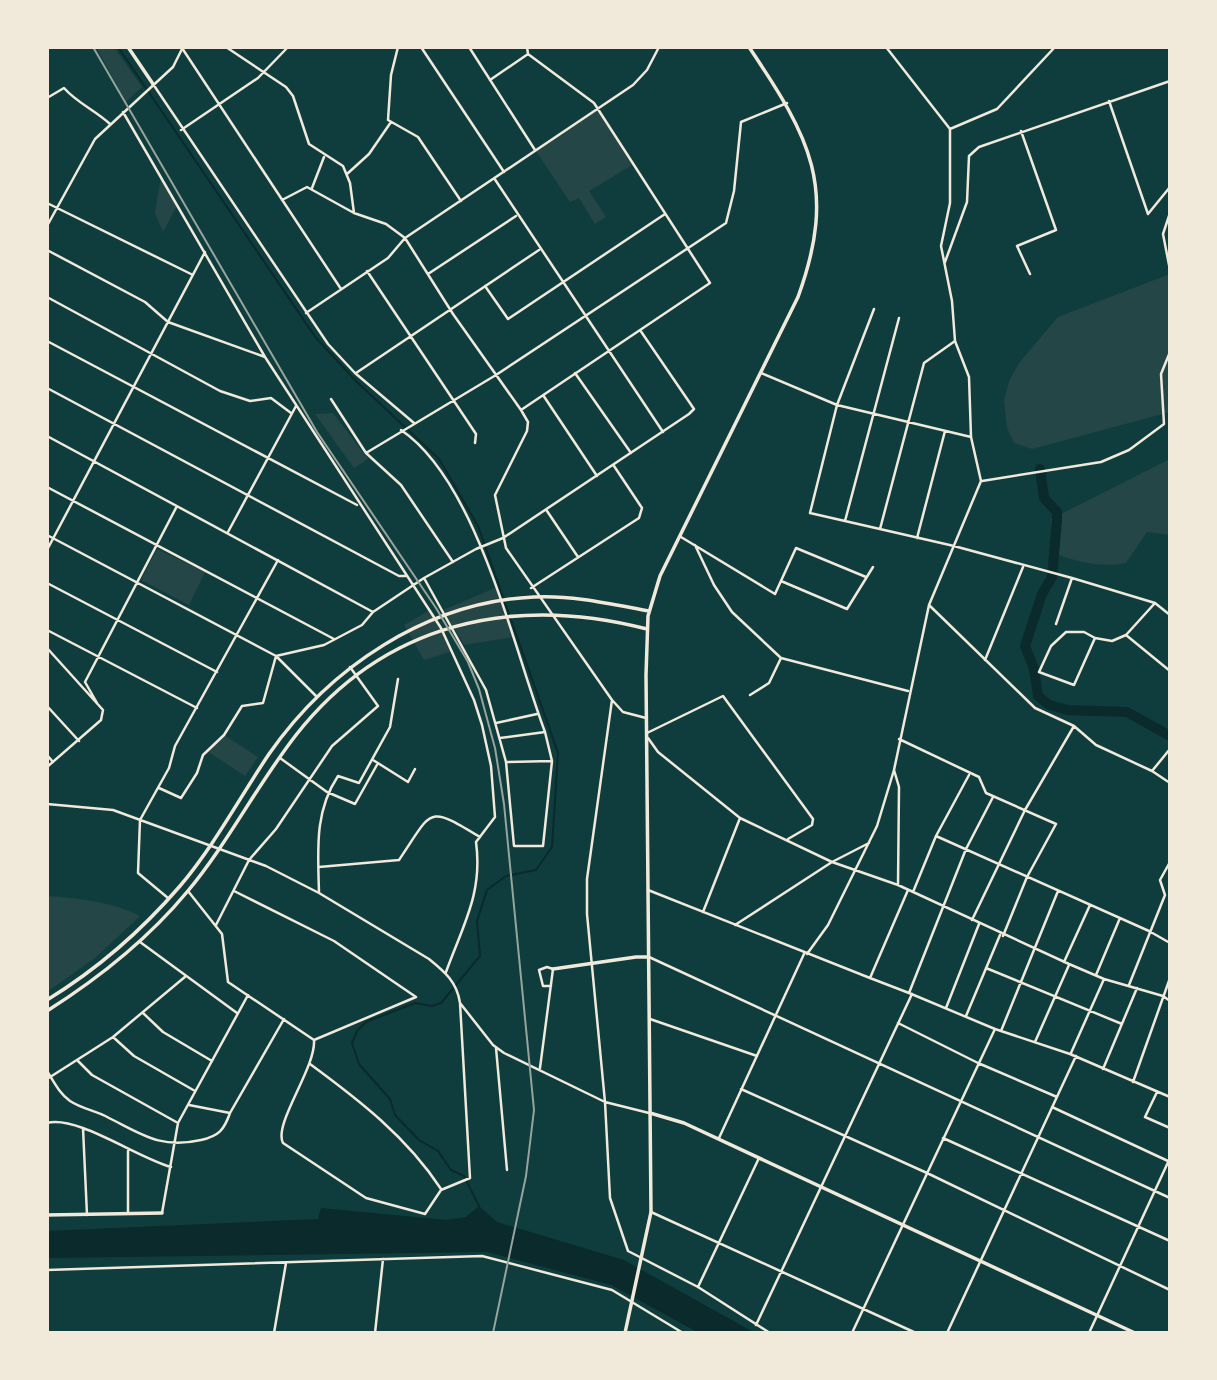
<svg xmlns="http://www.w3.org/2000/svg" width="1217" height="1380" font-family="Quicksand,sans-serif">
	<rect width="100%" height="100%" fill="#0f3d3e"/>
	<path fill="#244646" d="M 96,47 L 114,47 L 142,87 L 126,102 Z
		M 597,109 L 632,165 L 589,191 L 606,217 L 595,224 L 579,198 L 570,202 L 536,151 Z
		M 161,177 L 177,206 L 163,232 L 155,213 Z
		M 1170,274 L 1170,412 L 1032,449 L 1014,443 L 1007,428 L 1004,401 L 1009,381 L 1019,363 L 1058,317 Z
		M 333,413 L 368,459 L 354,468 L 315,414 Z
		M 1170,459 L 1170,535 L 1147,532 L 1126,563 C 1101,568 1077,562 1054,553 L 1051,519 Z
		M 157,549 L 205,572 L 189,605 L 141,580 Z
		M 495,588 L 513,637 L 464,645 L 443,610 Z
		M 430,610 L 453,651 L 424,660 L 404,625 Z
		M 224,735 L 258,757 L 245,776 L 207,751 Z
		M 47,896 C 78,898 113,902 140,916 L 95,958 L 47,992 Z"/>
	<path fill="#0a2a2b" d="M 479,1206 L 497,1222 L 624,1260 L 755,1333 L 699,1333 L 611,1285 L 487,1252 L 47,1258 L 47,1231 L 318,1219 L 321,1208 L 447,1220 L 466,1217 Z"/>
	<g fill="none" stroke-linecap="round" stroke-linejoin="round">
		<path stroke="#0a2a2b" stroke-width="2" d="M 118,47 L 316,338 L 357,382 L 439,459 L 478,526 L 558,753 L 552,847 L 536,870 L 506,876 L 487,890 L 477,921 L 480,956 L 441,1003 L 432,1006 L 415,1003 L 366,1022 L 357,1031 L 352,1043 L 359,1064 L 390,1099 L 395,1115 L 419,1140 L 438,1151 L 451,1170 L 464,1176 L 479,1206"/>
		<path stroke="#0a2a2b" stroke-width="10" d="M 1040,469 L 1044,498 L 1057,512 L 1057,520 L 1052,577 L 1042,594 L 1025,646 L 1034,669 L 1038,696 L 1049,705 L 1068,710 L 1127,712 L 1170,736"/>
		<path stroke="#f1e9da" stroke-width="2.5" d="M 226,47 L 286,87 L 293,96 L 309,144 L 343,166 L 350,183 L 354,213 L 386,224 L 405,238 L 453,314 L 521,410 L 528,422 L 527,431 L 495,495 L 506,548 L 612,700 L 623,712 L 646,718
			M 398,47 L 391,75 L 388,120 L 418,137 L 461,201
			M 421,47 L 504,172
			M 469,47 L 535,150
			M 182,48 L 341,289
			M 490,80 L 528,54
			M 153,84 L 328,344 L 355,373 L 414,423
			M 47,98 L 64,88 C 77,103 95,110 110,124
			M 1109,101 L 1148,214 L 1170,187
			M 123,112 L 265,357 L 441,628 L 474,700 L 482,725 L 491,766 L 495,817 L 476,842 C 483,893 463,925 446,972
			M 950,129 L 997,109 L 1055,47
			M 181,130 L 258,78 L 288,47
			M 1021,131 L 1056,230 L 1017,246 L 1030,274
			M 347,174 L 369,154 L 391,122
			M 494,178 L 663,432
			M 312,188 L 324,157
			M 282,200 L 307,187 L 354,213
			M 47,203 L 193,275
			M 1170,213 L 1163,234 L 1170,270
			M 47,226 L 95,139 L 173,67 L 183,47
			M 47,250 L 145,302 L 168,322 L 265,357
			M 945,262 L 967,202 L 969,156 L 979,147 L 1170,81
			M 367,271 L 476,434 L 475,443
			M 428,274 L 516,216
			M 485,286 L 508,319 L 665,214
			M 47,297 L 220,391 L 250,401 L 271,398 L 291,413
			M 874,309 L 837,405 L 810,513 L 954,546 L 1072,578 L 1155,603 L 1170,615
			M 306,313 L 388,258 L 405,238 L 633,85 L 647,70 L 659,47
			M 47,341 L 357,505
			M 356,373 L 539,250
			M 575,373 L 631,453
			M 761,373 L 837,405 L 971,437
			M 47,388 L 399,576 L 406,576
			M 543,395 L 597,476
			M 331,399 L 366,453 L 401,485 L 453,562
			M 521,410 L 710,283 L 594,103 L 528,54 L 527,47
			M 401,430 C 477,481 513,647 545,732 L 552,761 L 543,846 L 514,846 L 506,762 L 486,690 L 424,578
			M 47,436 L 373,612
			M 366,453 L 496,375 L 726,223 L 734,191 L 741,122 L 787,103
			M 982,481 L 1101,462 L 1129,450 L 1164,424 L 1161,374 L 1170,352
			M 47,487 L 334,639
			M 547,511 L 578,557
			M 845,521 L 899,318
			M 880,529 L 924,363 L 955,341
			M 228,532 L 296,406
			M 47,535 L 276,656 L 316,696
			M 681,537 L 775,594 L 796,548 L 866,577
			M 917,538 L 945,431
			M 695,545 L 714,585 L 732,612 L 781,658 L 908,691
			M 47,550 L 205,252
			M 781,581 L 847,609 L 873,567
			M 47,583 L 217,672
			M 531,588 L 639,518 L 642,508 L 614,466
			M 1155,603 L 1126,635 L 1170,671
			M 929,605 L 1035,708 L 1074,726 L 1096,745 L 1152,771 L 1170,783
			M 1056,624 L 1072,578
			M 47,630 L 197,708
			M 1095,638 L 1084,632 L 1066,632 L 1051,646 L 1039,672 L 1074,685 L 1095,638 L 1112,641 L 1126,635
			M 47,648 L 103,710 L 101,720 L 47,767
			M 985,660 L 1023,567
			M 750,695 L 769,683 L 781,658
			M 612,700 L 587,879 L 587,914 L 605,1102 L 610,1198 L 628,1251 L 698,1287 L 770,1333
			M 97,703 L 85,682 L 177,506
			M 47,706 L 79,741
			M 496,723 L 537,714
			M 647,733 L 723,696 L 813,819 L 812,825 L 788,839
			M 500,738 L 545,732
			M 648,738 L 658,752 L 740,818 L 832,862 L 898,885 L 1069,964 L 1104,979 L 1163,996 L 1170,1001
			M 899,739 L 979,777 L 986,793 L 1056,824 L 1027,877 L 1003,936
			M 47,755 L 53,762
			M 280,758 L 327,792 L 355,804 L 378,763
			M 373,760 L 408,782 L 415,769
			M 506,762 L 552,761
			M 894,770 L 899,787 L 898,885
			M 1152,771 L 1170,749
			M 159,788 L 181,798 L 197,773 L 203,755 L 224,735 L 242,706 L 263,703 L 276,656 L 324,645 L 362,625 L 373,612 L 424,578 L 476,549 L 503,538 L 689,414 L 694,409 L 640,330
			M 47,804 L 113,810 L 266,866 L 319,893 L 429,959 C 445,972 457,982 460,1003 L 470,1178 L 441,1190 L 425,1214 L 366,1198 L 283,1143 C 273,1124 316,1068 314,1040
			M 936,836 L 1149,931 L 1170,943
			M 319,867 L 399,860 C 433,810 426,804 480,837
			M 648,890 L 870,978 L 908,890
			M 188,891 L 222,934 L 228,982 L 314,1040
			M 234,891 L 334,941 L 416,997 L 314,1040
			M 913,892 L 936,836 L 969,775
			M 319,893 C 318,851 314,812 338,776 L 359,783 L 390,727 L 398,679
			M 168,898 L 138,873 L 140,820 L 169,768 L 175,746 L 278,560
			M 703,912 L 740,818
			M 972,920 L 1025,810 L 1074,726
			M 216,925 L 249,860 L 276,829 L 332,746 L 378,706 L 350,667
			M 735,925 L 832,862 L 869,843
			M 140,942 L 237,1013
			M 807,954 L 828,925 L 877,826 L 894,770 L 929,605 L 981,481 L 971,437 L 969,377 L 955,341 L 952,301 L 941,246 L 950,203 L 950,129 L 886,47
			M 649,957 L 1170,1198
			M 1064,962 L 1090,905
			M 986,968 L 1122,1024
			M 1096,975 L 1120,918
			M 870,978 L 909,993 L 966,849 L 993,797
			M 1129,985 L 1165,895 L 1160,880 L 1170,862
			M 909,993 L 995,1029 L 1070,1054 L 1170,1097
			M 460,1003 L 493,1045 L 504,1053 L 605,1102 L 649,1113
			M 946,1008 L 979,924
			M 143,1013 L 163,1032 L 212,1061
			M 966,1016 L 1000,935
			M 650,1019 L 757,1056
			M 898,1023 L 978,1063 L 1057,1097
			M 1001,1031 L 1058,891
			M 113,1037 L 134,1056 L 195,1091
			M 1035,1042 L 1069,965
			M 496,1048 L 507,1170
			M 1071,1053 L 1104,979
			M 78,1061 L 92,1075 L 178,1123
			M 310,1064 C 359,1100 407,1137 441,1189
			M 540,1068 L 553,969 L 547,967 L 539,970 L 543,986 L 551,986
			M 1103,1069 L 1137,988
			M 47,1071 C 54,1082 59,1093 70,1101 C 82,1109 97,1111 109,1118 C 143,1135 161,1149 201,1140 C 219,1136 224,1130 230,1113 L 284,1019
			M 47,1079 L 113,1037 L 186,976
			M 1133,1082 L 1170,978
			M 741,1089 L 927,1173 L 1170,1290
			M 1157,1092 L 1145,1117 L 1170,1128
			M 189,1105 L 230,1113
			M 1052,1107 L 1168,1161
			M 47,1123 C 77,1115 136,1157 171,1167
			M 83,1128 L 87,1215
			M 719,1138 L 804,954
			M 943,1138 L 1170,1241
			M 651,1212 L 916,1333
			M 128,1213 L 128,1151
			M 162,1213 L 178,1123 L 248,995
			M 47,1270 L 482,1256 L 612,1290 L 683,1333
			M 698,1287 L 759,1158
			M 756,1325 L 912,994
			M 274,1333 L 286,1263
			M 375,1333 L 383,1259
			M 852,1333 L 995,1029
			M 947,1333 L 1076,1056
			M 1089,1333 L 1170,1158"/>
		<path stroke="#f1e9da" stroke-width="3.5" d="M 128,47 L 153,84
			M 650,1113 L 684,1123 L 1135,1333
			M 47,1215 L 162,1213"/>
		<path stroke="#f1e9da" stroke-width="3.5" d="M 553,969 L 636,957 L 649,957
			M 47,1000 C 96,970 143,929 180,886 C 214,846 240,797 269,754 C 329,668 426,602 534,597 C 573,595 611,604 649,611
			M 47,1011 C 99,978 148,939 187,892 C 228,843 257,785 296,735 C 384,623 512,594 647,629
			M 625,1333 L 651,1212 L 646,675 L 648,616 L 660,576 L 798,297 C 838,187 810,138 749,47"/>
		<path stroke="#97a49c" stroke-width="2" d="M 93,47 L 317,432 L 436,608 L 468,662 L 479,689 L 495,748 L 504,804 L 534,1110 L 526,1176 L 493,1333"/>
	</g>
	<rect width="1217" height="1380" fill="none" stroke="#f1e9da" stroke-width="98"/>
</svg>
